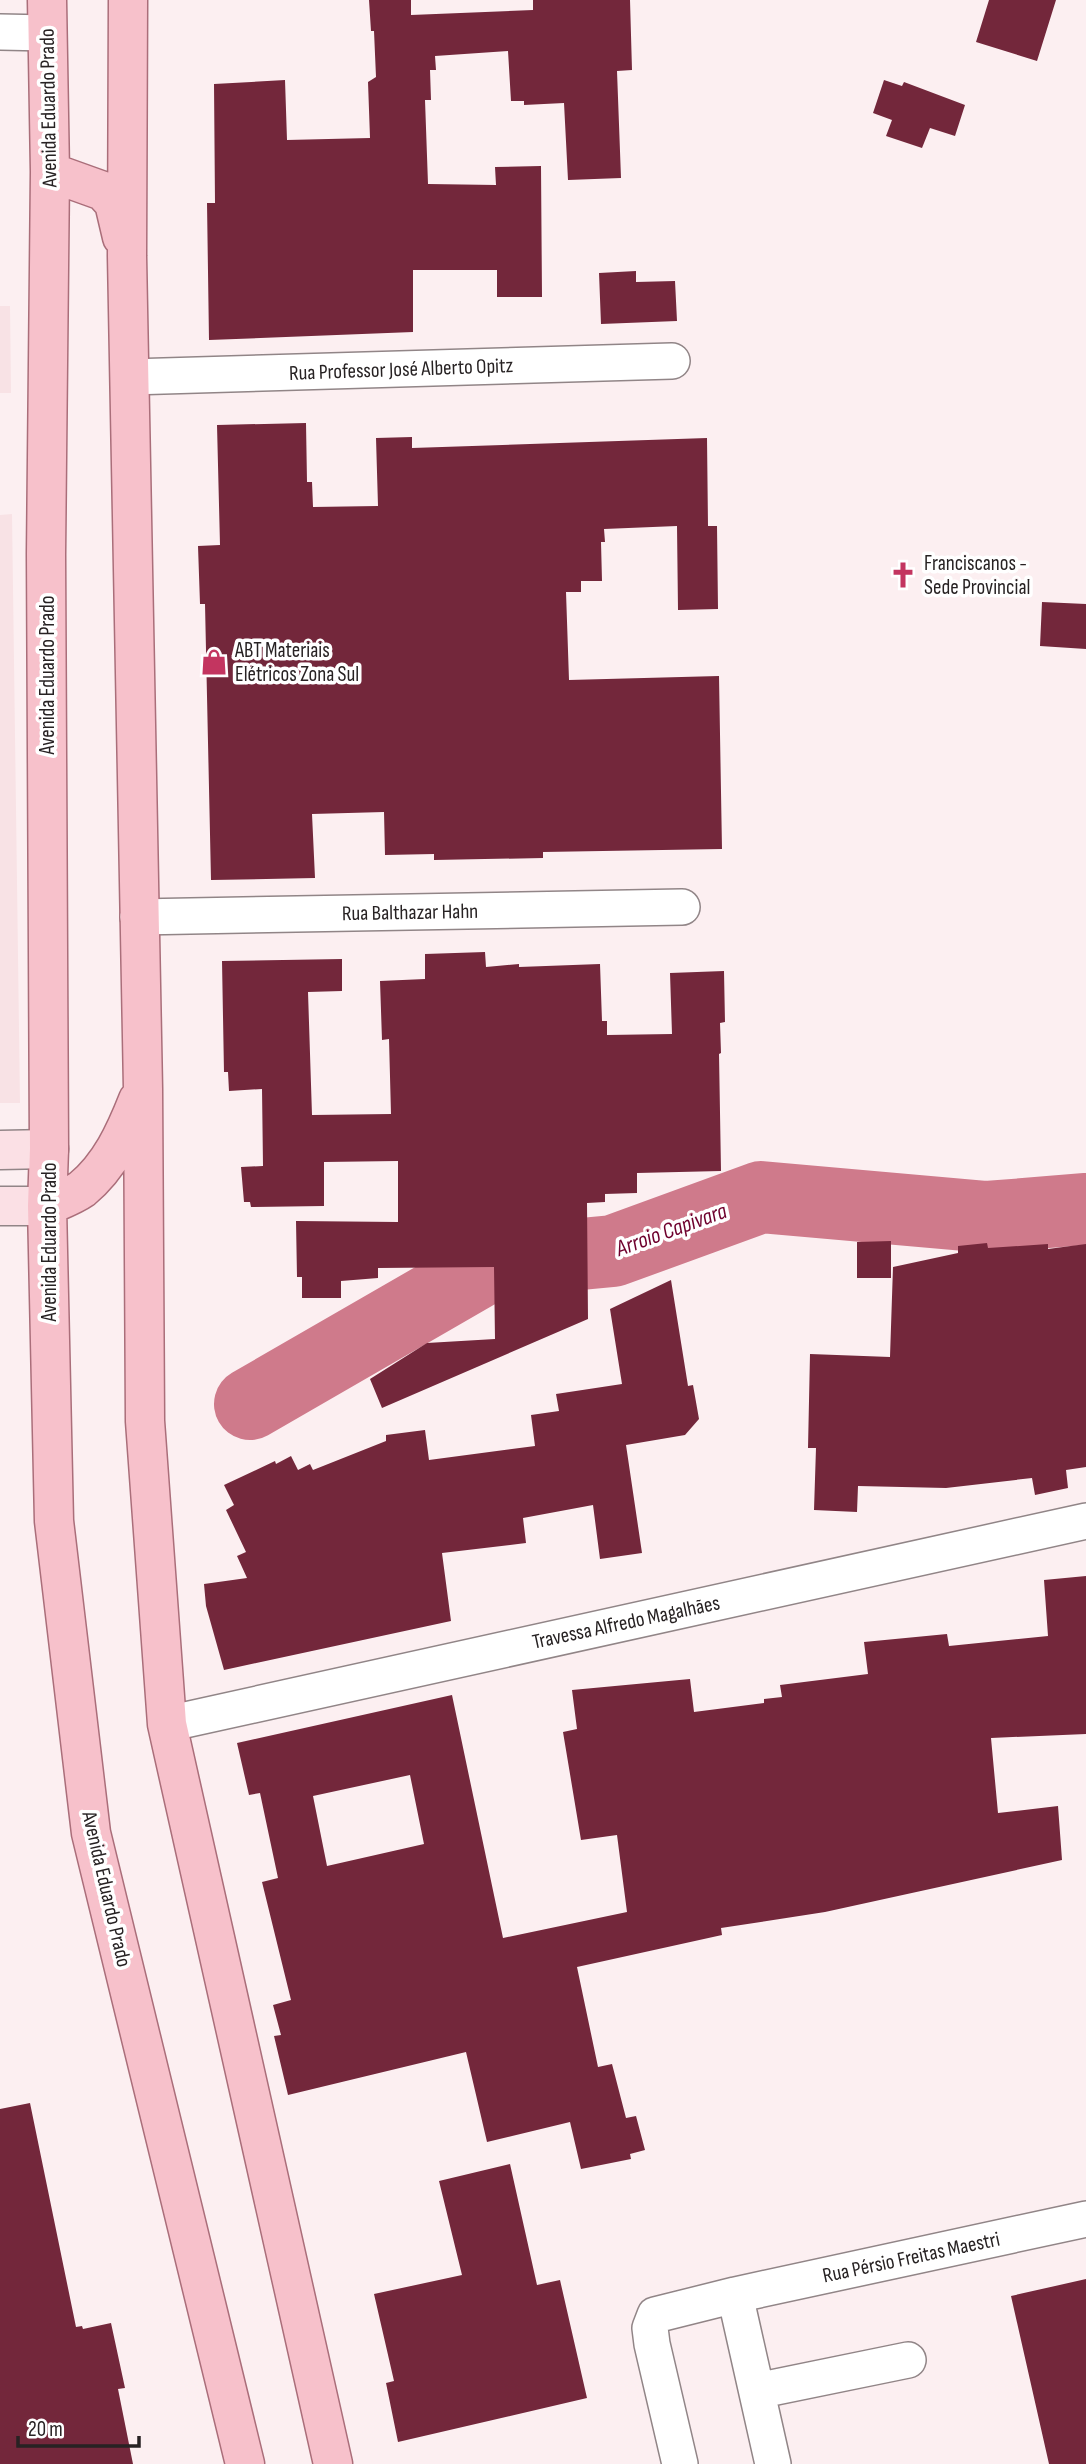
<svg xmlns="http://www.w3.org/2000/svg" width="1086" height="2464" font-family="'Sofia Sans Condensed',sans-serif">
	<rect width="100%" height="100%" fill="#fceff1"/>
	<path fill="#f8e2e5" d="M 0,306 L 10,306 L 11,393 L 0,393 Z
		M 12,514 L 20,1103 L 0,1103 L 0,515 Z"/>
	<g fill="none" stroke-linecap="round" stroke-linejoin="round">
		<path stroke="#cf7a8b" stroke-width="72" d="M 250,1404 L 496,1262 L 613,1251 L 761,1197 L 987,1217 L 1086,1209"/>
	</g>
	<path fill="#73273b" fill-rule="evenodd" d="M 369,0 L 411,0 L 411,15 L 533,10 L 533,0 L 630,0 L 632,70 L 617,71 L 621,178 L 568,180 L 564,103 L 524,105 L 524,101 L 511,101 L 508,51 L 435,56 L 436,70 L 430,70 L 431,100 L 425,100 L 428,184 L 496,185 L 495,167 L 541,166 L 542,297 L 497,297 L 497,270 L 413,270 L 413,332 L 209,340 L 207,203 L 215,203 L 214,84 L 285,80 L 287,140 L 370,138 L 368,82 L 376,77 L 374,31 L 371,31 Z
		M 989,0 L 1056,0 L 1037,61 L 976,42 Z
		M 884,80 L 902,86 L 904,82 L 965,105 L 955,136 L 930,128 L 922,148 L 886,136 L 892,120 L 873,113 Z
		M 636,271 L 636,282 L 675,281 L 677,321 L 601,324 L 599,273 Z
		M 306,423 L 307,482 L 312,482 L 313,507 L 378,506 L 376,438 L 412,437 L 412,448 L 707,438 L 708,526 L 717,526 L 718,609 L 678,610 L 677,526 L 604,529 L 605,542 L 601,542 L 602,581 L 581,581 L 581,592 L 566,592 L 569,680 L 719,676 L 722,849 L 543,852 L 543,858 L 434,860 L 434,854 L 385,855 L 384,812 L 312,814 L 315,878 L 211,880 L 205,604 L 200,604 L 198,546 L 220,545 L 217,425 Z
		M 1042,602 L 1086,604 L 1086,649 L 1040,646 Z
		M 485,952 L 486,967 L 519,964 L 519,967 L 600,964 L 602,1021 L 607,1021 L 607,1035 L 672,1034 L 670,973 L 724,971 L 725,1022 L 720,1023 L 721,1053 L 719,1054 L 721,1171 L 637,1173 L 637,1193 L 605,1194 L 605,1202 L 587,1203 L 588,1319 L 382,1408 L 370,1379 L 427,1343 L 495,1339 L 494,1267 L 378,1268 L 378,1278 L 341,1281 L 341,1298 L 302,1298 L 302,1277 L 297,1277 L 296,1221 L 398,1222 L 398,1161 L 324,1162 L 324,1206 L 251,1207 L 250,1202 L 244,1202 L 241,1167 L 263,1166 L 262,1089 L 229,1091 L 228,1072 L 224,1072 L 222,961 L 342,959 L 342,991 L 308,992 L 312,1115 L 391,1114 L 389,1039 L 382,1040 L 380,981 L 425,979 L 425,954 Z
		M 891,1241 L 891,1278 L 857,1278 L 857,1242 Z
		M 987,1243 L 988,1248 L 1048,1244 L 1048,1249 L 1086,1244 L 1086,1467 L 1066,1470 L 1068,1488 L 1035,1495 L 1032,1478 L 946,1488 L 858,1486 L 857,1512 L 814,1510 L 816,1448 L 808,1448 L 810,1354 L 890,1357 L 893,1267 L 958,1253 L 958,1246 Z
		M 671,1280 L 688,1386 L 693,1385 L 699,1419 L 685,1435 L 626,1445 L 642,1553 L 600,1559 L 593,1505 L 523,1518 L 526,1543 L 442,1553 L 451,1621 L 224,1670 L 206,1606 L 204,1584 L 247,1578 L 237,1556 L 246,1552 L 226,1510 L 234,1505 L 224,1485 L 275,1461 L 276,1464 L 291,1456 L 298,1470 L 310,1464 L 313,1470 L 386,1441 L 386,1435 L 425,1430 L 429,1460 L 535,1446 L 531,1415 L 559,1411 L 556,1394 L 622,1384 L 610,1309 Z
		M 1086,1576 L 1086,1734 L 991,1738 L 998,1813 L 1058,1806 L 1062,1860 L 825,1912 L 721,1928 L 722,1935 L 577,1967 L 598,2067 L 612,2064 L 626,2118 L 636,2116 L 645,2150 L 630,2154 L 631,2159 L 581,2169 L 570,2122 L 487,2142 L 466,2052 L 288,2095 L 274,2036 L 281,2035 L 273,2005 L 291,2000 L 262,1882 L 278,1878 L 260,1793 L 249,1795 L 237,1743 L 452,1695 L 503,1938 L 627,1912 L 617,1835 L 581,1840 L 563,1732 L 577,1729 L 572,1690 L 690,1679 L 694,1712 L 764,1703 L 764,1699 L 782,1697 L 780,1685 L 868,1674 L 864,1642 L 947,1634 L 949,1646 L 1048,1636 L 1044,1580 ZM 410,1775 L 424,1844 L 327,1866 L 313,1796 Z
		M 30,2103 L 76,2327 L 82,2326 L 83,2329 L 111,2323 L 125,2388 L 118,2389 L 133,2464 L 0,2464 L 0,2109 Z
		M 510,2164 L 537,2285 L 560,2280 L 587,2398 L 398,2442 L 386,2383 L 394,2381 L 374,2294 L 462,2275 L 439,2181 Z
		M 1086,2279 L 1086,2464 L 1049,2464 L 1011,2296 Z"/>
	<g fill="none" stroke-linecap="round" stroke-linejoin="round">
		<g stroke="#918587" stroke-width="38">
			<path id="street" d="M 0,32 L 48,33
				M 130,377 L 672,361
				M 138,917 L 682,907
				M 167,1724 L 1086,1521
				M 735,2295 L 773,2464
				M 757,2391 L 908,2360
				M 680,2464 L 652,2344 L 650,2328 L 655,2315 L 735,2295 L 1086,2219"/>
		</g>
		<g stroke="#918587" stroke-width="41">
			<path id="secondary" d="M 0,1150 L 49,1149
				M 0,1206 L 47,1206"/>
		</g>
		<g stroke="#aa6e7a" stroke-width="41">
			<path id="primary" d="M 47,0 L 50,172 L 46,554 L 49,1149 L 47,1206 L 54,1521 L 91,1833 L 245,2464
				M 128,0 L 127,256 L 143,1089 L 145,1421 L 167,1724 L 333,2464
				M 50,172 L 103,191 L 114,203 L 122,237
				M 47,1206 C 58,1201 72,1196 82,1189 C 110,1166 125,1133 138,1100"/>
		</g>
		<use href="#street" stroke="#fff" stroke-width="35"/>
		<use href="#secondary" stroke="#fbe0e5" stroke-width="38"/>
		<use href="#primary" stroke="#f7c1cb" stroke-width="38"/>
	</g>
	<defs>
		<g id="church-bare" transform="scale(2.1)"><path d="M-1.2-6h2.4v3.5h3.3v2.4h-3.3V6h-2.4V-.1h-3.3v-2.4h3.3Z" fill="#c33560" stroke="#fff" stroke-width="2.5" paint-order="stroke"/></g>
		<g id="shop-bare" transform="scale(2.1)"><path d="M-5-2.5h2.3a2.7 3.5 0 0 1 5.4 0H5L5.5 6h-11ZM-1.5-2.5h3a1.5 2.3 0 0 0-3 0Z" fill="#c33560" stroke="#fff" stroke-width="2.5" paint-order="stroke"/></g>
	</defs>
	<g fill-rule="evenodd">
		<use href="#church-bare" x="903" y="575"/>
		<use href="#shop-bare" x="214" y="662"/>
	</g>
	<g text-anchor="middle" stroke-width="7" stroke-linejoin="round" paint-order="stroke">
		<g font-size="21" fill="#272223" stroke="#fff">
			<text transform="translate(48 108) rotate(-91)" y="7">Avenida Eduardo Prado</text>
			<text transform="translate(401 369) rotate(-2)" y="7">Rua Professor José Alberto Opitz</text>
			<text transform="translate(47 675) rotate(-90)" y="7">Avenida Eduardo Prado</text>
			<text transform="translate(410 912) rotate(-1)" y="7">Rua Balthazar Hahn</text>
			<text transform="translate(49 1242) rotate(-90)" y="7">Avenida Eduardo Prado</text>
			<text transform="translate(626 1622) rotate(-12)" y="7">Travessa Alfredo Magalhães</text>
			<text transform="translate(107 1889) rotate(77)" y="7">Avenida Eduardo Prado</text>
			<text transform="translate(911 2257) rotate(-12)" y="7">Rua Pérsio Freitas Maestri</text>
		</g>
		<g font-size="21" fill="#272223" stroke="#fff" text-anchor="start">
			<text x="924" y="570">Franciscanos -<tspan x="924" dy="24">Sede Provincial</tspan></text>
			<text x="235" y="657">ABT Materiais<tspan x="235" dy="24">Elétricos Zona Sul</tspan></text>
		</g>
		<g font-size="23" font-style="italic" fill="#6e002d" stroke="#fff">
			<text transform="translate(671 1229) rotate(-20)" y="8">Arroio Capivara</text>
		</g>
	</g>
	<path d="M18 2436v10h121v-10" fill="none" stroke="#272223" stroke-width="3.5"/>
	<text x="28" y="2436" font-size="21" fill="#272223" stroke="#ffffff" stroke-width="5" paint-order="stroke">20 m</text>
</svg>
